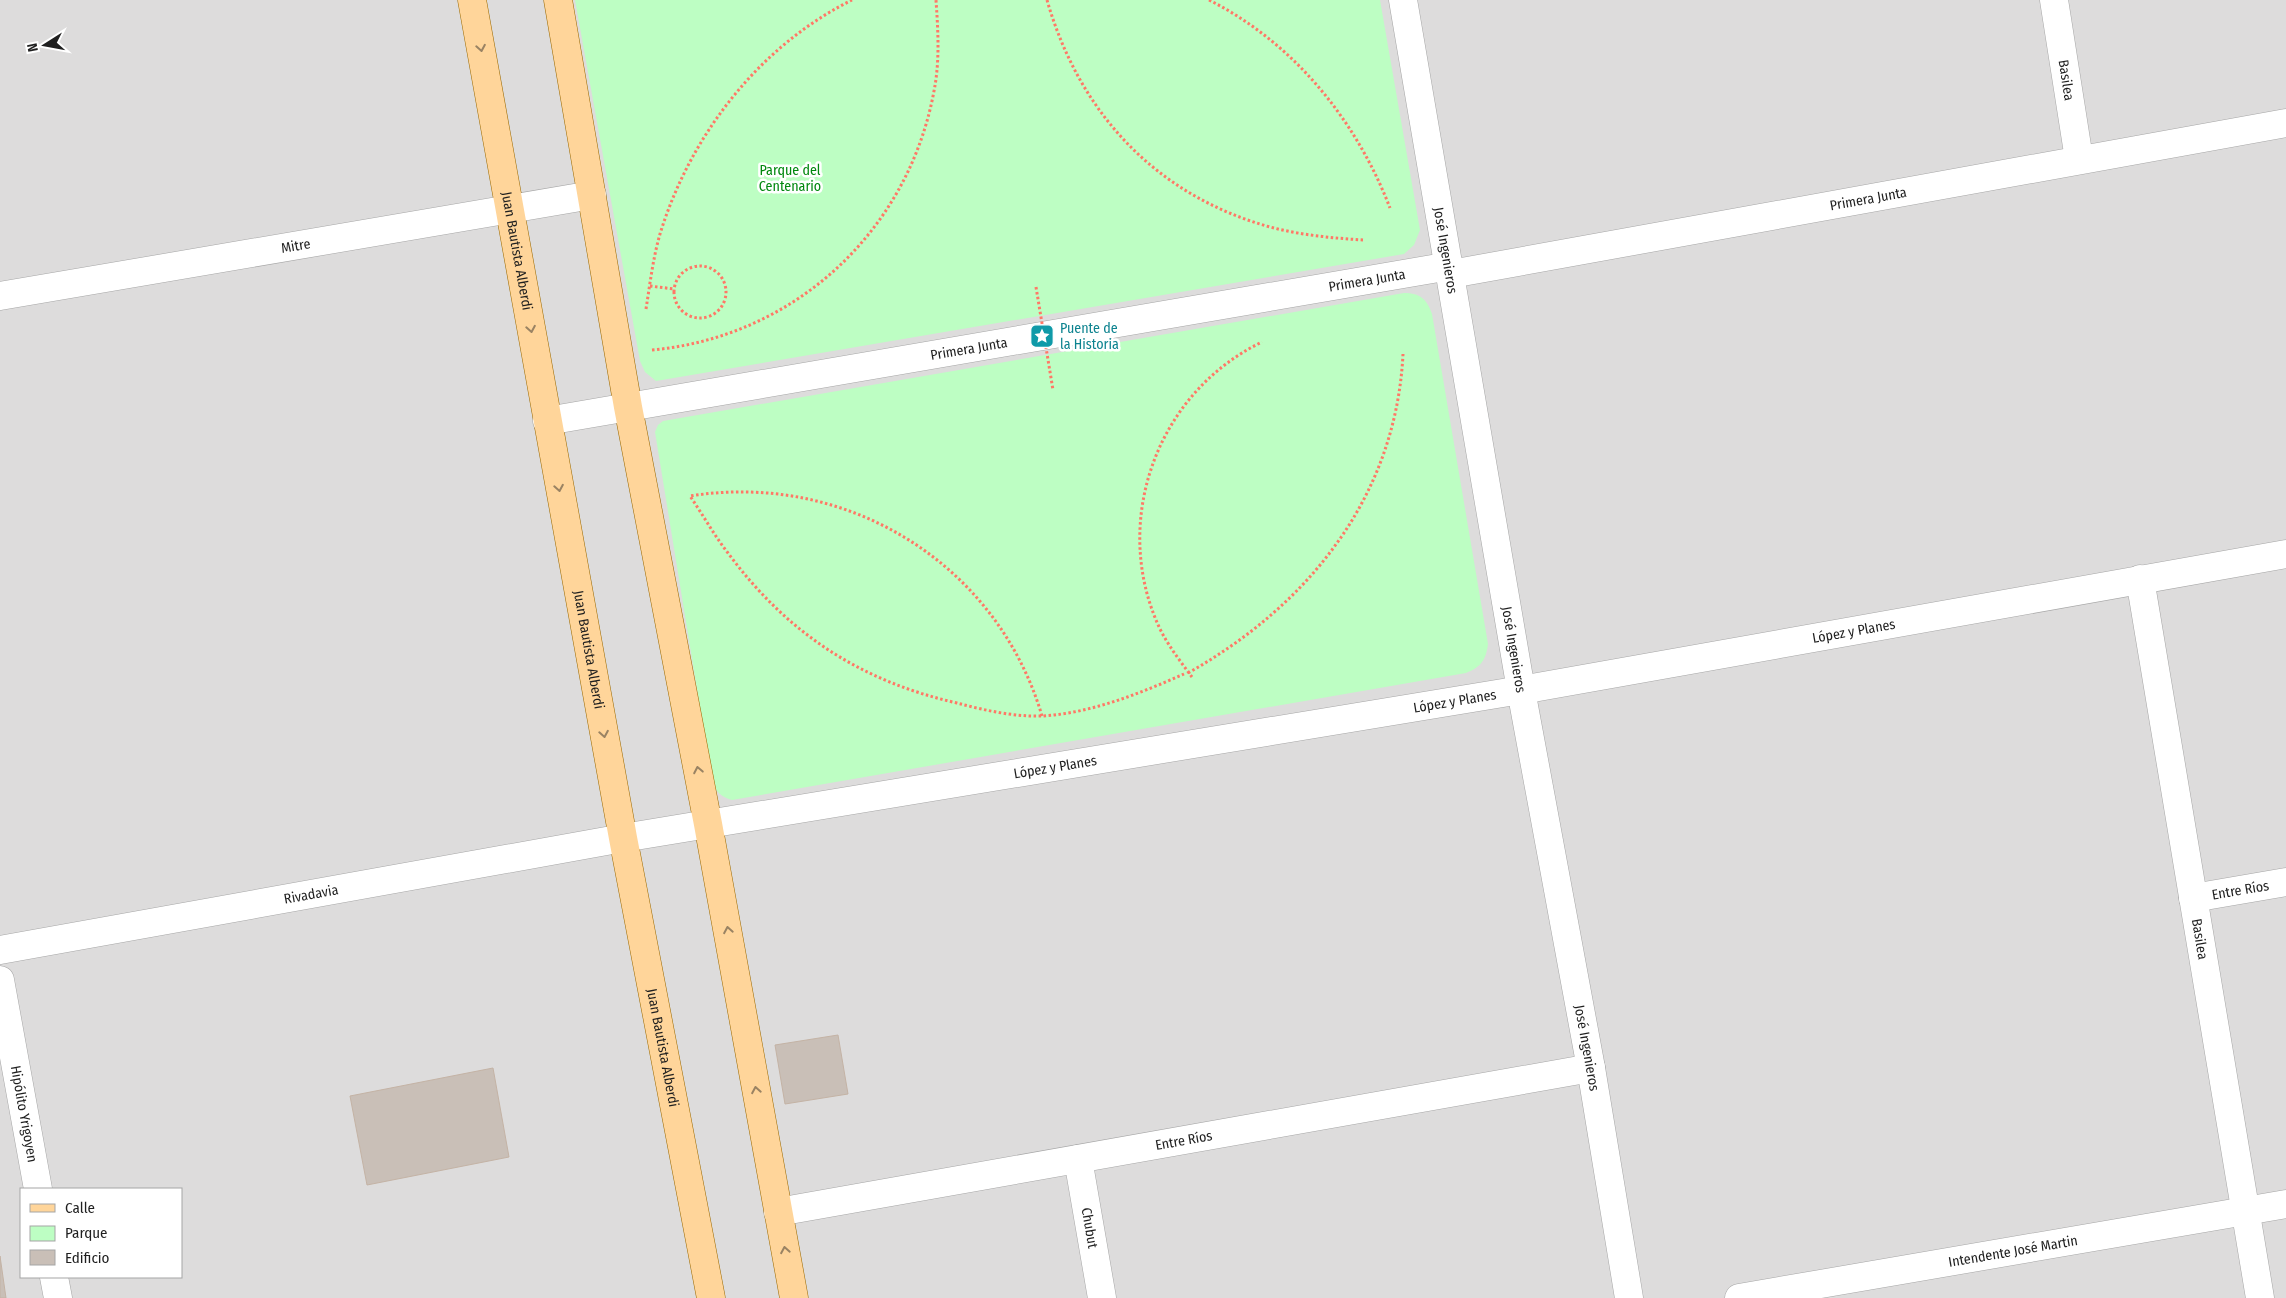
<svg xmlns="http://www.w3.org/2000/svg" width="2286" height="1298" font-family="'Fira Sans Condensed',sans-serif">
	<rect width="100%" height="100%" fill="#f1ece4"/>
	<path fill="#dddcdc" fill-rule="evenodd" d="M 0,0 L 2286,0 L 2286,1298 L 0,1298 ZM 21,1189 L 181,1189 L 181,1277 L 21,1277 Z"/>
	<path fill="#bdfec3" d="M 575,0 L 1380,0 L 1420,230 L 1414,245 L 1404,254 L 656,381 L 645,372 L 640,361 Z
		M 1404,293 C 1420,293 1427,299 1432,314 L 1488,644 C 1486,660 1481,667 1466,673 L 732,800 C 721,797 716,792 712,781 L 655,432 L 658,425 L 663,421 Z"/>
	<path fill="#c9bfb7" stroke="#c4b3a5" d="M 838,1035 L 848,1094 L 785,1104 L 775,1045 Z
		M 493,1068 L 509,1157 L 367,1185 L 350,1096 Z
		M 0,1256 L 6,1298 L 0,1298 Z"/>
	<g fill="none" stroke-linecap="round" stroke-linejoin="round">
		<g stroke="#a6a6a6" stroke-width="29">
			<g id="minor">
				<path id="s1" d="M 1403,0 L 1521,690 L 1591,1068 L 1629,1298"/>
				<path id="s2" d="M 2054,0 L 2079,159"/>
				<path id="s3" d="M 1451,274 L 2286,123"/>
				<path id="s4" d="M 0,296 L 592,195"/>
				<path id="s5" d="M 547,421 L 1450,266"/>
				<path id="s6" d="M 2140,579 L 2260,1298"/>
				<path id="s7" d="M 2193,898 L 2286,882"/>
				<path id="s8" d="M 0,950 L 623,838 L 1521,690 L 2286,554"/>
				<path id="s9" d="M 0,980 L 38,1189"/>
				<path id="s10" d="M 1078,1159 L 1102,1298"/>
				<path id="s11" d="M 778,1212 L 1591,1068"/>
				<path d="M 54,1277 L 58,1298"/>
				<path id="s12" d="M 1739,1298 L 2286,1204"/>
			</g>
		</g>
		<g stroke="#996800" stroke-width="29">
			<g id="major">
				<path id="s13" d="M 472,0 L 623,838 L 711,1298"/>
				<path d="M 558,0 L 628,407 L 708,824 L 794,1298"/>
			</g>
		</g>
		<path stroke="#ff7866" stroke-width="3" stroke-dasharray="2.5 2.5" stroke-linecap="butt" d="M 1047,0 C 1079,112 1155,195 1270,227 C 1300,235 1332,238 1363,240
			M 1209,0 C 1294,43 1356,120 1390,208
			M674 292a26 26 0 1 1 52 0a26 26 0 1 1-52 0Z
			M 650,286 L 674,289
			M 646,309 C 650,284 653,258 660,234 C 690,136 759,46 852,0
			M 652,350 C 794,337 908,232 934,91 C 940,61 938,30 936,0
			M 1188,673 C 1309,605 1396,496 1403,354
			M 1192,677 C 1181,662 1169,647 1160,629 C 1110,523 1156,393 1262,342
			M 1042,716 C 997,563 846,471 690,496 C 703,515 714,535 728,553 C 787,633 860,681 957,703 C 987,711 1023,719 1054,715 C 1099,710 1143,692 1184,674"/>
		<use href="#minor" stroke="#fff" stroke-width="28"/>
		<use href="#major" stroke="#ffd59a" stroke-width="28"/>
		<path stroke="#ff7866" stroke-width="3" stroke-dasharray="2.5 2.5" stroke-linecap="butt" d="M 1036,287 L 1053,390"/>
	</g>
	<defs><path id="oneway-chevron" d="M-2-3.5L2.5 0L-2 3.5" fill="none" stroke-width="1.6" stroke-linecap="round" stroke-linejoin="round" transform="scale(1.25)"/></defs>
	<g stroke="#9a8363">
		<use href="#oneway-chevron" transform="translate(481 48) rotate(80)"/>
		<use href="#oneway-chevron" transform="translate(531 329) rotate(80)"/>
		<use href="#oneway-chevron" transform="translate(559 488) rotate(80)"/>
		<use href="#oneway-chevron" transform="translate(604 734) rotate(80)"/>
		<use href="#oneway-chevron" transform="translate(698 770) rotate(-101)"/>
		<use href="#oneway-chevron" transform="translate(728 930) rotate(-100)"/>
		<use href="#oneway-chevron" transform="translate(756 1090) rotate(-100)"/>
		<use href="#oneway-chevron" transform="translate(785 1250) rotate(-100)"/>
	</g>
	<defs>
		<g id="sight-square" transform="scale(1.25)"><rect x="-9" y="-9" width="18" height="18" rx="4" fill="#0f9aa8" stroke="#fff"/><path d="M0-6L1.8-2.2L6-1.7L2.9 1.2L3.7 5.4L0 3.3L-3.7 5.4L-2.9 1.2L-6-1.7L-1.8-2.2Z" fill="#fff"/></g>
	</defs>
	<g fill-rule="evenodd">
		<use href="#sight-square" x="1042" y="336"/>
	</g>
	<g text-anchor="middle" stroke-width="5" stroke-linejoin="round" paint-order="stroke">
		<g font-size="14" fill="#1f1f1f" stroke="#fff">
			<text dy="5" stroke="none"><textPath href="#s2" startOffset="81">Basilea</textPath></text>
			<text dy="5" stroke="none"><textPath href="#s3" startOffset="424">Primera Junta</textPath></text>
			<text dy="5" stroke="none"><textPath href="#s4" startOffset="300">Mitre</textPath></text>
			<text dy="5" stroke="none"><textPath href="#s1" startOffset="254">José Ingenieros</textPath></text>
			<text dy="5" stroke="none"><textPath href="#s13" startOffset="255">Juan Bautista Alberdi</textPath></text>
			<text dy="5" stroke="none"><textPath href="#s5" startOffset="832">Primera Junta</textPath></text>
			<text dy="5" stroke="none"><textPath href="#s5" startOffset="428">Primera Junta</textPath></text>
			<text dy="5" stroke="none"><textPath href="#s8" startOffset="1881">López y Planes</textPath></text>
			<text dy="5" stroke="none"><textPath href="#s13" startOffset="660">Juan Bautista Alberdi</textPath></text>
			<text dy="5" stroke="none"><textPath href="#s1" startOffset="659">José Ingenieros</textPath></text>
			<text dy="5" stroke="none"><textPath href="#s8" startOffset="1476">López y Planes</textPath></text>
			<text dy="5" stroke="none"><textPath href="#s8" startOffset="1071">López y Planes</textPath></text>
			<text dy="5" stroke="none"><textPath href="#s7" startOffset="48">Entre Ríos</textPath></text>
			<text dy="5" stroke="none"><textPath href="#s8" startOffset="316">Rivadavia</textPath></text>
			<text dy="5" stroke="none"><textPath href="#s6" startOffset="365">Basilea</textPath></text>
			<text dy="5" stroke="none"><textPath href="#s13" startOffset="1065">Juan Bautista Alberdi</textPath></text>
			<text dy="5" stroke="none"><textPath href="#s1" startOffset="1064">José Ingenieros</textPath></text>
			<text dy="5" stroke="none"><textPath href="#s9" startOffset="136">Hipólito Yrigoyen</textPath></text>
			<text dy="5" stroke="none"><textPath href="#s11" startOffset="412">Entre Ríos</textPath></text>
			<text dy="5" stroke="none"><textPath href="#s10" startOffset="70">Chubut</textPath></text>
			<text dy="5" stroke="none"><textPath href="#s12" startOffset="278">Intendente José Martin</textPath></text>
		</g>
		<g font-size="14" fill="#01880e" stroke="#fff">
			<text x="790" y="175">Parque del<tspan x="790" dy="16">Centenario</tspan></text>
		</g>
		<g font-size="14" fill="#0d838f" stroke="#fff" text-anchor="start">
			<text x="1060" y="333">Puente de<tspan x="1060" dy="16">la Historia</tspan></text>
		</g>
	</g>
	<rect x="20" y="1188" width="162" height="90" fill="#ffffff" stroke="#a5a5a5"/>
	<rect x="30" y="1204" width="25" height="8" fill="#ffd59a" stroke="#a5a5a5"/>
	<text x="65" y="1213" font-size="15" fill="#1f1f1f">Calle</text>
	<rect x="30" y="1226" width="25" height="15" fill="#bdfec3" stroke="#a5a5a5"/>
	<text x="65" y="1238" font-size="15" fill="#1f1f1f">Parque</text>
	<rect x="30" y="1250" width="25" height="15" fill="#c9bfb7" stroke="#a5a5a5"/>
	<text x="65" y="1263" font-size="15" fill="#1f1f1f">Edificio</text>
	<g transform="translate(45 45) rotate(259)" stroke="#ffffff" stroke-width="4" paint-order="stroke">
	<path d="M0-4L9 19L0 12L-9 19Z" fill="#1f1f1f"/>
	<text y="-8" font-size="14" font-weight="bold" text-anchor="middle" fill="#1f1f1f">N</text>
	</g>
</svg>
